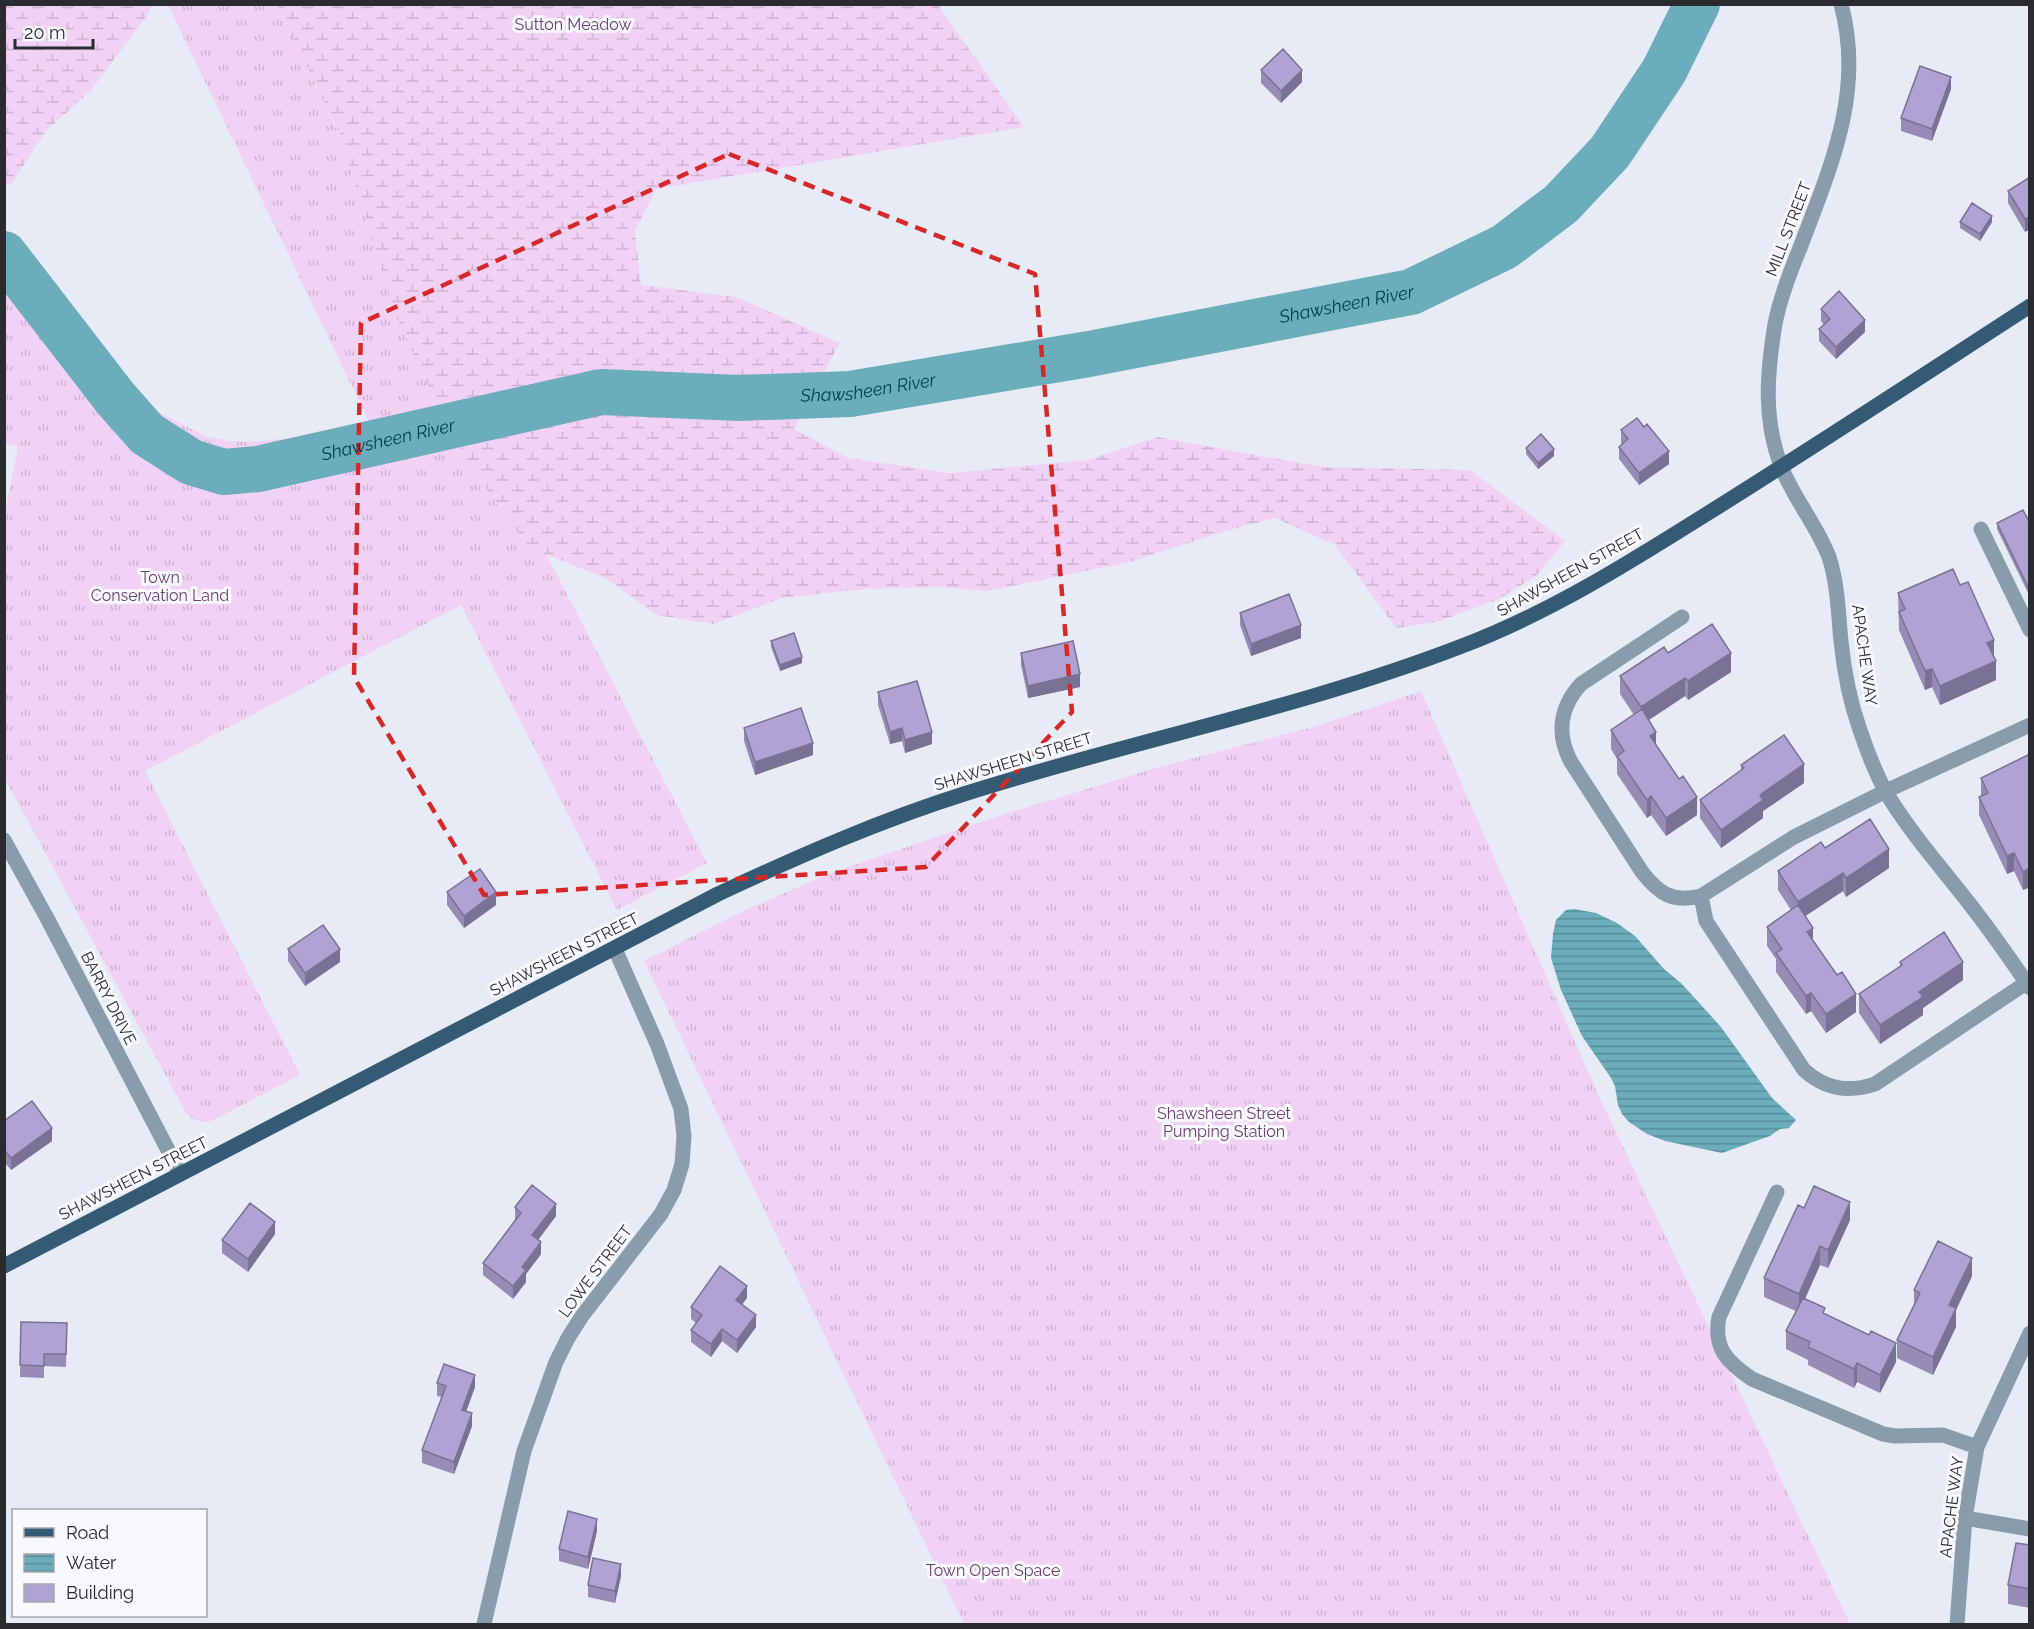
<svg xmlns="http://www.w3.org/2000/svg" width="2034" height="1629" font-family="Raleway,sans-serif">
	<defs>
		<pattern id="grass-tufts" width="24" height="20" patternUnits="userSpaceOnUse" patternTransform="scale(1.5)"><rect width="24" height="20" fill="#f1d2f4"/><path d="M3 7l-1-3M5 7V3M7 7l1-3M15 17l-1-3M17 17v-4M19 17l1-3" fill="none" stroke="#cfb4d2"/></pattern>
		<pattern id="wetland-marsh" width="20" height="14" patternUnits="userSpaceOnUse" patternTransform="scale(1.5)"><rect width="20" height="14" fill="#f1d2f4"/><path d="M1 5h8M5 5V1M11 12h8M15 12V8" fill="none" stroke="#cfb4d2"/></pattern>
		<pattern id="water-rules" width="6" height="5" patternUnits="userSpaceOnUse" patternTransform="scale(1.5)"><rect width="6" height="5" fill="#6badbb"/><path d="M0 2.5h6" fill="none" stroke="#588d98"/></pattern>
	</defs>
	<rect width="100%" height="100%" fill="#e7ebf6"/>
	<path fill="url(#grass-tufts)" d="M 168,5 L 277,5 L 473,414 L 707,863 L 617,910 L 461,605 L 145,771 L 300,1075 L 211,1121 C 200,1124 191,1120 185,1111 L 5,779 L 4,519 L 18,447 L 5,444 L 5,264 L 78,340 L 99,375 L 160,413 L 205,436 L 229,441 L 251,442 L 373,430 Z
		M 1421,691 L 1597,1092 L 1850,1624 L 964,1624 L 644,961 L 732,916 L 828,874 L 992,818 L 1156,768 L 1313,727 Z"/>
	<path fill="url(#wetland-marsh)" d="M 5,4 L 152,5 L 149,13 L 91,90 L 46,131 L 11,184 L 4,184 Z
		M 277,5 L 938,5 L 1024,127 L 656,189 L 635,231 L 641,285 L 736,297 L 840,343 L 794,429 L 848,458 L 949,473 L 1088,460 L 1157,437 L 1322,467 L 1470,470 L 1565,541 L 1537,575 L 1499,599 L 1437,622 L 1396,628 L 1335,545 L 1275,518 L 1219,533 L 1130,562 L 987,591 L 938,587 L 865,589 L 782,598 L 713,624 L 657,615 L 605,578 L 530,548 L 502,512 L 466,457 L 427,383 L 396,316 L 340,135 Z"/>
	<path fill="url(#water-rules)" d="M 1574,909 L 1596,913 L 1617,923 L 1635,936 L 1664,969 L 1682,984 L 1721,1027 L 1772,1098 L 1796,1120 L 1789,1128 L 1780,1129 L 1770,1136 L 1722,1153 L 1665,1141 L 1647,1134 L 1629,1122 L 1622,1114 L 1618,1105 L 1615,1086 L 1611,1078 L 1582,1036 L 1561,990 L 1551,958 L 1553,934 L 1556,920 L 1566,910 Z"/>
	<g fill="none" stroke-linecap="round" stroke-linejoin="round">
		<path stroke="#6badbb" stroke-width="46" id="s1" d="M 4,254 L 116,399 L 147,434 L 191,462 L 224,472 L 258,469 L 601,392 L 739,398 L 850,394 L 1089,354 L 1411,292 L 1504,247 L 1561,204 L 1610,152 L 1664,71 L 1697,4"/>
		<path stroke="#889cab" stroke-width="15" d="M 1841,4 C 1865,92 1830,168 1800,248 C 1790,272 1780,298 1775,324 C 1767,373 1763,419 1781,466 C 1793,498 1817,525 1829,557 C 1838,585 1838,612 1841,641 C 1844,671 1850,702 1860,730 C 1867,751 1876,774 1887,794 C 1907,827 1933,858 1957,888 C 1983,920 2007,954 2030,988
			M 1981,529 L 2030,630
			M 1682,617 L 1581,684 C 1560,707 1556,734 1571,762 L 1642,872 C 1659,894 1673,903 1701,896 L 1706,921 L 1804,1070 C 1825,1089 1848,1093 1875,1084 L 2026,983
			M 4,840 L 47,918 L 180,1173
			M 1701,896 L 1794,837 L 1886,791 L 2030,725
			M 1777,1192 L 1719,1317 C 1713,1348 1727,1362 1752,1379 L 1883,1434 L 1895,1436 L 1943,1435 L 1977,1447
			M 1965,1518 L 2030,1529
			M 484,1624 L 524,1451 L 556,1362 L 568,1338 L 582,1316 L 661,1214 L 674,1190 L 682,1164 L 684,1136 L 681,1109 L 657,1044 L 615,949
			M 1957,1624 L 1965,1518 L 1977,1447 L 2030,1333"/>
		<path stroke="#355a74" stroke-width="15" d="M 4,1266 L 718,894 C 799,856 881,820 967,793 C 1131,741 1302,708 1462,646 C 1549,613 1627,564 1705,515 C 1814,447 1922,376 2030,306"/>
	</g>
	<path fill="#968cb5" d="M 1261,70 L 1302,82 L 1281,103 L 1261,83 Z
		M 1951,89 L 1932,141 L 1901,131 L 1901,118 Z
		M 2030,177 L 2030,229 L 2025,232 L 2008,203 L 2008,191 Z
		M 1960,222 L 1992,222 L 1980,241 L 1960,228 Z
		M 1821,309 L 1865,332 L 1836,359 L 1819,341 L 1819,329 L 1824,325 L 1821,321 Z
		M 1621,430 L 1669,464 L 1639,485 L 1619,459 L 1619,447 L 1622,444 L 1621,443 Z
		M 1526,448 L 1554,456 L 1538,469 L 1526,454 Z
		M 1997,523 L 2030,523 L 2030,597 L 1997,529 Z
		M 1898,593 L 1994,657 L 1996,680 L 1940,705 L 1932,687 L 1925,690 L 1899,630 Z
		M 1240,613 L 1301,638 L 1251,656 L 1240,625 Z
		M 771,641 L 802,663 L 780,671 L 771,647 Z
		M 1021,653 L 1080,687 L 1028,698 L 1021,665 Z
		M 1668,653 L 1731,672 L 1688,700 L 1685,696 L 1649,720 L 1656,745 L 1697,815 L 1666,836 L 1651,815 L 1647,818 L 1617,774 L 1617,759 L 1611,749 L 1611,730 L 1634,715 L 1620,694 L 1620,676 Z
		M 878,692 L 932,744 L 905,753 L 902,741 L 890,744 L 878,705 Z
		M 744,728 L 813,755 L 755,775 L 744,741 Z
		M 2030,754 L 2030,887 L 2023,890 L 2014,871 L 2007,874 L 1979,815 L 1979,797 L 1981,796 L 1981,778 Z
		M 1741,765 L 1804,783 L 1763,811 L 1763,818 L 1721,848 L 1700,818 L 1700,800 L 1741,770 Z
		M 1825,848 L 1889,868 L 1846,897 L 1843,891 L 1805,916 L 1813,940 L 1856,1012 L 1826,1033 L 1811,1011 L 1806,1014 L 1776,972 L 1776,959 L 1767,946 L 1767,927 L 1791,910 L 1778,890 L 1778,871 Z
		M 447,892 L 496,905 L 464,928 L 447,905 Z
		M 288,949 L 340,962 L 305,986 L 288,961 Z
		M 1900,962 L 1963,980 L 1923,1008 L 1923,1015 L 1880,1044 L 1859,1013 L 1859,994 L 1900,967 Z
		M 4,1121 L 52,1141 L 11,1170 L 4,1162 Z
		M 515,1207 L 556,1216 L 538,1240 L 541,1254 L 526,1274 L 526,1282 L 513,1299 L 483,1275 L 483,1263 L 515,1220 Z
		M 1804,1208 L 1850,1220 L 1828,1268 L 1820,1265 L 1805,1299 L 1825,1314 L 1896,1362 L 1880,1393 L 1857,1382 L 1854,1388 L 1808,1365 L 1808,1360 L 1786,1349 L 1786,1331 L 1796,1311 L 1764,1297 L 1764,1278 Z
		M 275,1234 L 248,1272 L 222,1253 L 222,1240 Z
		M 1972,1276 L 1956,1310 L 1956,1327 L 1933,1375 L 1897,1358 L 1897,1340 L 1914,1304 L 1914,1290 Z
		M 747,1298 L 742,1304 L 756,1327 L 737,1353 L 722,1341 L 711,1357 L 691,1342 L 691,1330 L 696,1323 L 691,1319 L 691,1307 Z
		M 21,1322 L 67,1323 L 66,1367 L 44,1366 L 44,1378 L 20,1377 Z
		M 437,1383 L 475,1387 L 466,1411 L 472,1426 L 454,1474 L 422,1463 L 422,1450 L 442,1397 L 437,1396 Z
		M 597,1531 L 588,1569 L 559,1561 L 559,1549 Z
		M 2030,1545 L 2030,1608 L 2008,1604 L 2008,1585 Z
		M 621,1576 L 615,1603 L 588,1597 L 588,1585 Z"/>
	<path fill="#7a7294" d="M 1302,70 L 1302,82 L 1281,103 L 1281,91 Z
		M 1951,77 L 1951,89 L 1932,141 L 1932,129 Z
		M 1992,216 L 1992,222 L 1980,241 L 1980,234 Z
		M 2030,217 L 2030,229 L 2025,232 L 2025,219 Z
		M 1865,320 L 1865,332 L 1836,359 L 1836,347 Z
		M 1554,449 L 1554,456 L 1538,469 L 1538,463 Z
		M 1669,451 L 1669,464 L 1639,485 L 1639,473 Z
		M 1301,625 L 1301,638 L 1251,656 L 1251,644 Z
		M 1994,640 L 1994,658 L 1987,643 Z
		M 1731,653 L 1731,672 L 1688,700 L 1688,681 Z
		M 802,657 L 802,663 L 780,671 L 780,665 Z
		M 1996,661 L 1996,680 L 1940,705 L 1940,686 Z
		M 1932,669 L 1932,687 L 1925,690 L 1925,671 Z
		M 1080,674 L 1080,687 L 1028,698 L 1028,686 Z
		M 1685,678 L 1685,696 L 1641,725 L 1641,707 Z
		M 902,728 L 902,741 L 890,744 L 890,732 Z
		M 932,732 L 932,744 L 905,753 L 905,740 Z
		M 1656,732 L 1656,750 L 1650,736 Z
		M 813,743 L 813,755 L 755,775 L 755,762 Z
		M 1804,764 L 1804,783 L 1763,811 L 1763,818 L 1721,848 L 1721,830 L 1760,795 Z
		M 1651,796 L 1651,815 L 1647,818 L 1647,800 Z
		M 1697,797 L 1697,815 L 1666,836 L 1666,818 Z
		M 1889,849 L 1889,868 L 1846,897 L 1846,878 Z
		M 2014,853 L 2014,871 L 2007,874 L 2007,856 Z
		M 2030,868 L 2030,887 L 2023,890 L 2023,872 Z
		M 1843,873 L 1843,891 L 1798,921 L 1798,902 Z
		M 496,892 L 496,905 L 464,928 L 464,916 Z
		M 1813,928 L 1813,946 L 1807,932 Z
		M 340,949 L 340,962 L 305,986 L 305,973 Z
		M 1963,962 L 1963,980 L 1923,1008 L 1923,1015 L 1880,1044 L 1880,1025 L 1919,992 Z
		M 1811,993 L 1811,1011 L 1806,1014 L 1806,996 Z
		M 1856,994 L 1856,1012 L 1826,1033 L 1826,1014 Z
		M 52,1128 L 52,1141 L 11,1170 L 11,1158 Z
		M 1850,1202 L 1850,1220 L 1828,1268 L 1828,1250 Z
		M 556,1204 L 556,1216 L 532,1248 L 532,1235 Z
		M 275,1222 L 275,1234 L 248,1272 L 248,1259 Z
		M 541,1242 L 541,1254 L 526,1274 L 526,1282 L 513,1299 L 513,1286 L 522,1267 Z
		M 1820,1246 L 1820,1265 L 1799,1312 L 1799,1294 Z
		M 1972,1258 L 1972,1276 L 1956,1310 L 1956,1327 L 1933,1375 L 1933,1357 L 1949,1305 Z
		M 747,1286 L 747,1298 L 736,1313 L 736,1300 Z
		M 756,1315 L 756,1327 L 737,1353 L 737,1340 Z
		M 722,1329 L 722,1341 L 711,1357 L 711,1344 Z
		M 1896,1343 L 1896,1362 L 1880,1393 L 1880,1375 Z
		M 1857,1363 L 1857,1382 L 1854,1388 L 1854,1369 Z
		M 475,1375 L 475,1387 L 462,1423 L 462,1410 Z
		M 472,1413 L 472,1426 L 454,1474 L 454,1462 Z
		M 597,1519 L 597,1531 L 588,1569 L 588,1557 Z
		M 621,1564 L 621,1576 L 615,1603 L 615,1591 Z"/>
	<path fill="#afa3d3" stroke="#7a7294" stroke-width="1.5" d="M 1283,49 L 1302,70 L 1281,91 L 1261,70 Z
		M 1920,66 L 1951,77 L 1932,129 L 1901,118 Z
		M 2030,177 L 2030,217 L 2025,219 L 2008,191 Z
		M 1972,203 L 1992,216 L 1980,234 L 1960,222 Z
		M 1839,291 L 1865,320 L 1836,347 L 1819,329 L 1830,319 L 1821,309 Z
		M 1637,418 L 1644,427 L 1647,424 L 1669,451 L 1639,473 L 1619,447 L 1628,439 L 1621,430 Z
		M 1541,434 L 1554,449 L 1538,463 L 1526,448 Z
		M 2023,510 L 2030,523 L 2030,591 L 1997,523 Z
		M 1953,569 L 1960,585 L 1968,582 L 1994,640 L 1987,643 L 1996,661 L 1940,686 L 1932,669 L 1925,671 L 1899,612 L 1905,609 L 1898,593 Z
		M 1289,594 L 1301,625 L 1251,644 L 1240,613 Z
		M 1712,624 L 1731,653 L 1688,681 L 1685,678 L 1641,707 L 1620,676 L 1664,647 L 1668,653 Z
		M 794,633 L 802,657 L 780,665 L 771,641 Z
		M 1073,641 L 1080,674 L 1028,686 L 1021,653 Z
		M 917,681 L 932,732 L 905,740 L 902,728 L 890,732 L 878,692 Z
		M 801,708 L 813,743 L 755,762 L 744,728 Z
		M 1642,709 L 1656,732 L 1650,736 L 1679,779 L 1683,776 L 1697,797 L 1666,818 L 1651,796 L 1647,800 L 1617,756 L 1624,751 L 1611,730 Z
		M 1784,735 L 1804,764 L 1760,795 L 1763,800 L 1721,830 L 1700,800 L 1744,768 L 1741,765 Z
		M 2030,754 L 2030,868 L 2023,872 L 2014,853 L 2007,856 L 1979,797 L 1988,793 L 1981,778 Z
		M 1870,819 L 1889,849 L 1846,878 L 1843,873 L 1798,902 L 1778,871 L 1821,842 L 1825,848 Z
		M 480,869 L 496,892 L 464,916 L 447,892 Z
		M 1798,905 L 1813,928 L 1807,932 L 1837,975 L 1842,972 L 1856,994 L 1826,1014 L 1811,993 L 1806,996 L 1776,953 L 1782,949 L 1767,927 Z
		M 323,925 L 340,949 L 305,973 L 288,949 Z
		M 1944,932 L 1963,962 L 1919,992 L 1923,997 L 1880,1025 L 1859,994 L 1902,965 L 1900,962 Z
		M 32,1101 L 52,1128 L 11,1158 L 4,1150 L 4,1121 Z
		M 532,1185 L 556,1204 L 532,1235 L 541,1242 L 522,1267 L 526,1270 L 513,1286 L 483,1263 L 521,1213 L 515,1207 Z
		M 1814,1186 L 1850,1202 L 1828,1250 L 1820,1246 L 1799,1294 L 1764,1278 L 1798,1205 L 1804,1208 Z
		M 250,1203 L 275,1222 L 248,1259 L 222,1240 Z
		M 1938,1241 L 1972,1258 L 1949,1305 L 1956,1308 L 1933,1357 L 1897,1340 L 1920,1293 L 1914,1290 Z
		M 720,1266 L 747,1286 L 736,1300 L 756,1315 L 737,1340 L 722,1329 L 711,1344 L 691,1330 L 702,1315 L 691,1307 Z
		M 1803,1298 L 1825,1308 L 1823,1313 L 1869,1335 L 1871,1331 L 1896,1343 L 1880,1375 L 1857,1363 L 1854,1369 L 1808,1347 L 1810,1342 L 1786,1331 Z
		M 21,1322 L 67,1323 L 66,1354 L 44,1354 L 44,1366 L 20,1365 Z
		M 444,1364 L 475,1375 L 462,1410 L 472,1413 L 454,1462 L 422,1450 L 446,1386 L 437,1383 Z
		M 568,1511 L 597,1519 L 588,1557 L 559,1549 Z
		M 2016,1543 L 2030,1545 L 2030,1589 L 2008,1585 Z
		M 593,1558 L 621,1564 L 615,1591 L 588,1585 Z"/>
	<path fill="none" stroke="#d62828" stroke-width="4.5" stroke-dasharray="12 8" stroke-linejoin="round" d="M 729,154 L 1035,274 L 1072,712 L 926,867 L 484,895 L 354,677 L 361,323 Z"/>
	<g text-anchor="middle" stroke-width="6" stroke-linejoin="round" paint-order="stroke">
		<g font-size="16" fill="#6e3e72" stroke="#f7f9fd">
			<text x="573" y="30">Sutton Meadow</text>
			<text x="160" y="583">Town<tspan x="160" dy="18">Conservation Land</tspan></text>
			<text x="1224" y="1119">Shawsheen Street<tspan x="1224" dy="18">Pumping Station</tspan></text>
			<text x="993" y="1576">Town Open Space</text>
		</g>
		<g font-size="16" fill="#292b2f" stroke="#f7f9fd">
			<text transform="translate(1788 229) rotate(-69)" y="6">MILL STREET</text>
			<text transform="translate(1570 572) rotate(-29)" y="6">SHAWSHEEN STREET</text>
			<text transform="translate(1865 655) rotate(82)" y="6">APACHE WAY</text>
			<text transform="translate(1013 761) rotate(-17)" y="6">SHAWSHEEN STREET</text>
			<text transform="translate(564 954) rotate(-27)" y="6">SHAWSHEEN STREET</text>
			<text transform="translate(109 998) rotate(63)" y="6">BARRY DRIVE</text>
			<text transform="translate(133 1178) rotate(-27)" y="6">SHAWSHEEN STREET</text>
			<text transform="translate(595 1271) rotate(-53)" y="6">LOWE STREET</text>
			<text transform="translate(1951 1507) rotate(-83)" y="6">APACHE WAY</text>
		</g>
		<g font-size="18" font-style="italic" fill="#01424c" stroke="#f7f9fd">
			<text dy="6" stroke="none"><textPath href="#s1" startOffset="1456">Shawsheen River</textPath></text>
			<text dy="6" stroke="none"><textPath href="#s1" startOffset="970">Shawsheen River</textPath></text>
			<text dy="6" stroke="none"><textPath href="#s1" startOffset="484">Shawsheen River</textPath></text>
		</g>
	</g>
	<rect width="2034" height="1629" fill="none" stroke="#292b2f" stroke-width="12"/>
	<rect x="12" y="1509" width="195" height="108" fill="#f7f9fd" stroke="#a5a7ab" stroke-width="1.5"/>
	<rect x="24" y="1528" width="30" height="9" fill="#355a74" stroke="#a5a7ab" stroke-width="1.5"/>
	<text x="66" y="1539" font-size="18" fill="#292b2f">Road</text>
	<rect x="24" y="1554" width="30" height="18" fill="url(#water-rules)" stroke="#a5a7ab" stroke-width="1.5"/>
	<text x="66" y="1569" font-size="18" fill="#292b2f">Water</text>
	<rect x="24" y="1584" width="30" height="18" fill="#afa3d3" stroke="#a5a7ab" stroke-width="1.5"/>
	<text x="66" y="1599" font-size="18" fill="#292b2f">Building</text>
	<path d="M15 39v9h78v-9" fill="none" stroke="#292b2f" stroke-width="3"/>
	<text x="24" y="39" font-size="18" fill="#292b2f" stroke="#f7f9fd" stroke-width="4.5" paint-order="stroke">20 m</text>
</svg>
